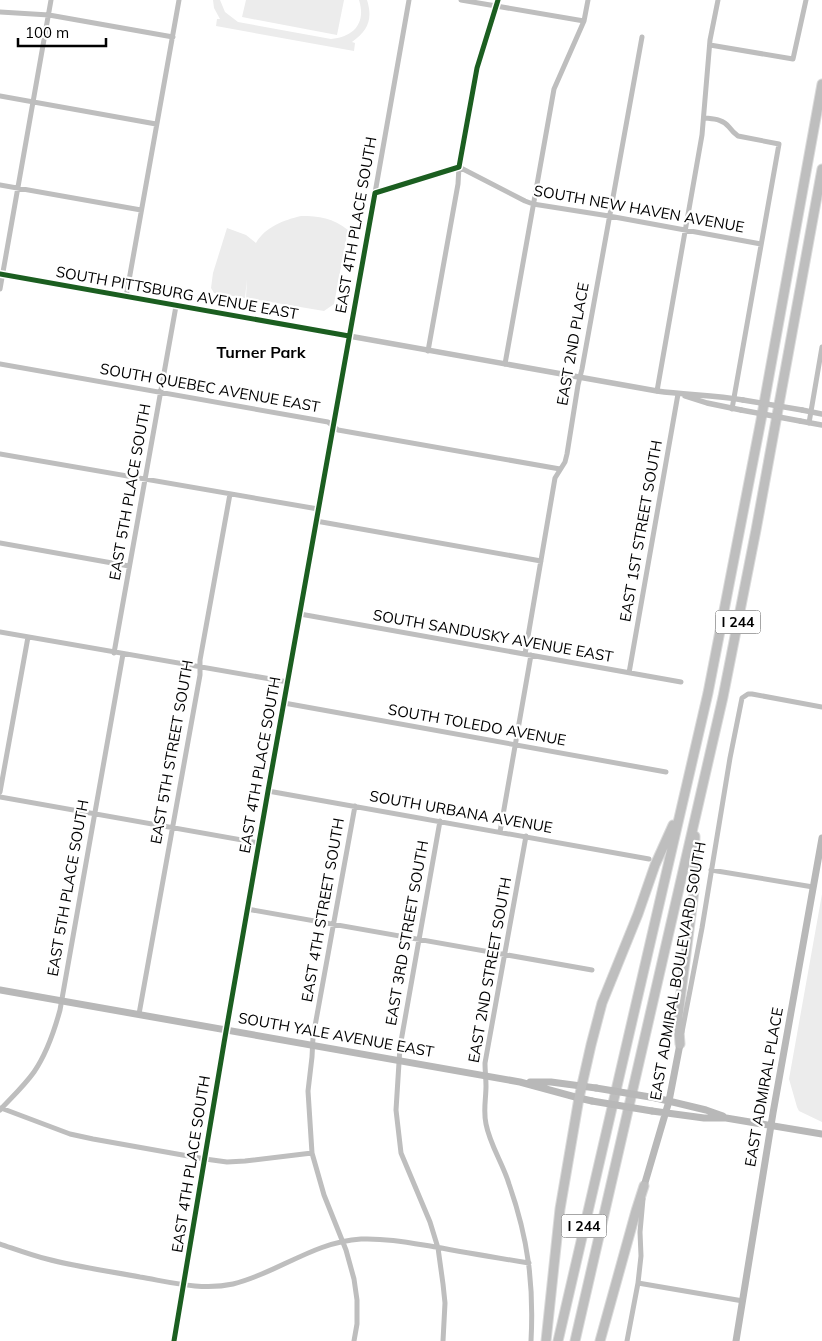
<svg xmlns="http://www.w3.org/2000/svg" width="822" height="1341" font-family="Mulish,sans-serif">
	<rect width="100%" height="100%" fill="#fff"/>
	<path fill="#ececec" d="M 213,0 L 220,0 L 225,12 L 238,22 L 331,39 C 355,37 366,22 359,0 L 367,0 C 373,19 368,31 352,42 L 355,43 L 354,51 L 216,26 L 217,19 L 220,19 L 214,8 Z
		M 246,0 L 344,0 L 337,35 L 242,17 Z
		M 301,216 C 319,216 333,218 348,230 L 334,304 L 324,311 L 246,298 L 247,279 L 245,298 L 214,293 L 211,288 L 213,273 L 227,228 L 246,235 L 256,243 C 265,227 284,220 301,216 Z
		M 822,894 L 822,1122 L 799,1111 L 797,1107 L 789,1079 Z"/>
	<g fill="none" stroke-linecap="round" stroke-linejoin="round">
		<g stroke="#dbdbdb" stroke-width="11">
			<path id="motorway" d="M 680,1044 L 678,1016 L 694,891 L 695,836
				M 546,1341 L 560,1209 L 579,1098 L 591,1045 L 602,1003 L 638,914 L 655,865 L 673,825
				M 558,1341 L 708,693 L 761,420 L 822,84
				M 575,1341 L 723,697 L 756,530 L 822,169
				M 600,1341 L 636,1211 L 644,1186"/>
		</g>
		<path stroke="#bebebe" stroke-width="5" d="M 461,0 L 584,21
			M 0,12 L 49,15 L 173,37
			M 710,45 L 793,59 L 806,0
			M 0,96 L 156,124
			M 705,118 C 713,119 723,119 729,127 C 732,131 734,133 738,136 L 779,144 L 732,409
			M 0,185 L 141,210
			M 375,193 L 409,0
			M 0,274 L 349,336
			M 0,289 L 51,0
			M 126,297 L 179,0
			M 428,351 L 458,184 L 459,167 L 525,201 L 533,204 L 609,216 L 761,244
			M 0,364 L 328,422 L 338,430 L 560,469
			M 505,364 L 554,89 L 584,21 L 588,0
			M 657,391 L 702,135 L 710,40 L 718,0
			M 809,423 L 822,347
			M 0,454 L 318,509
			M 316,521 L 541,561
			M 0,543 L 129,566
			M 300,614 L 681,682
			M 0,632 L 288,682
			M 114,653 L 176,306
			M 525,654 L 555,478 L 565,462 L 567,454 L 578,385 L 582,369 L 642,37
			M 629,673 L 678,394
			M 284,703 L 666,772
			M 268,791 L 649,859
			M 0,792 L 28,637
			M 0,797 L 259,843
			M 440,821 L 400,1047 L 396,1110 L 401,1153 L 430,1222 L 438,1248 L 443,1284 L 445,1303 L 443,1341
			M 500,832 L 531,655
			M 526,836 L 485,1063 C 485,1071 486,1078 486,1086 C 486,1099 483,1111 486,1124 C 490,1145 503,1164 509,1184 C 528,1238 534,1284 531,1341
			M 711,870 L 813,887
			M 247,909 L 592,970
			M 139,1014 L 200,675 L 200,660 L 230,494
			M 682,1032 L 702,928 L 730,758 L 742,698 L 748,694 L 752,694 L 822,707
			M 1,1108 L 70,1134 L 93,1139 L 205,1159 L 227,1162 L 245,1161 L 312,1153
			M 0,1110 C 11,1098 24,1086 34,1072 C 47,1053 54,1032 60,1010 L 123,654
			M 0,1244 C 15,1249 31,1255 47,1259 C 77,1267 109,1271 140,1277 C 170,1282 202,1291 233,1284 C 278,1273 313,1242 361,1239 C 386,1238 411,1243 436,1247 C 467,1253 498,1258 529,1263
			M 638,1283 L 743,1301
			M 354,1341 L 357,1324 L 357,1300 L 354,1279 L 346,1250 L 324,1195 L 312,1153 L 308,1091 L 312,1057 L 313,1037 L 355,806
			M 627,1341 L 638,1283 L 641,1256 L 640,1232 L 643,1199"/>
		<path stroke="#bebebe" stroke-width="5.5" d="M 349,336 L 657,391 C 686,395 714,395 743,400
			M 685,396 L 707,403 L 741,410
			M 802,410 L 822,414
			M 800,421 L 822,425
			M 174,1341 L 224,1043 L 268,791 L 375,193 L 459,167 L 477,68 L 498,0"/>
		<path stroke="#b8b8b8" stroke-width="7" d="M 0,990 L 520,1082 L 579,1098 L 592,1101
			M 530,1082 L 551,1082 L 596,1088
			M 656,1098 L 706,1110 L 723,1116
			M 652,1111 L 704,1118 L 726,1118 L 822,1134
			M 644,1186 L 669,1101 L 680,1044
			M 736,1341 L 773,1113 L 822,838"/>
		<use href="#motorway" stroke="#bebebe" stroke-width="9"/>
		<path stroke="#bebebe" stroke-width="5.5" d="M 743,400 L 802,410
			M 741,410 L 800,421"/>
		<path stroke="#b8b8b8" stroke-width="7" d="M 596,1088 L 656,1098
			M 592,1101 L 652,1111"/>
		<g stroke="#fff" stroke-width="8">
			<path id="cycleway" d="M 0,274 L 349,336
				M 174,1341 L 224,1043 L 268,791 L 375,193 L 459,167 L 477,68 L 498,0"/>
		</g>
		<use href="#cycleway" stroke="#1b5e20" stroke-width="5"/>
	</g>
	<g text-anchor="middle" stroke-width="4.5" stroke-linejoin="round" paint-order="stroke">
		<g fill="#fff" stroke="#4c4c4c" stroke-width="1">
			<rect x="715.5" y="610.5" width="45" height="23" rx="4"/>
			<rect x="561.5" y="1214.5" width="45" height="23" rx="4"/>
		</g>
		<g font-size="14" font-weight="bold" fill="#000">
			<text x="738" y="627">I 244</text>
			<text x="584" y="1231">I 244</text>
		</g>
		<g font-size="15" fill="#000" stroke="#fff">
			<text transform="translate(639 209) rotate(10)" y="5">SOUTH NEW HAVEN AVENUE</text>
			<text transform="translate(356 225) rotate(-80)" y="5">EAST 4TH PLACE SOUTH</text>
			<text transform="translate(177 293) rotate(10)" y="5">SOUTH PITTSBURG AVENUE EAST</text>
			<text transform="translate(573 344) rotate(-80)" y="5">EAST 2ND PLACE</text>
			<text transform="translate(210 388) rotate(10)" y="5">SOUTH QUEBEC AVENUE EAST</text>
			<text transform="translate(130 492) rotate(-80)" y="5">EAST 5TH PLACE SOUTH</text>
			<text transform="translate(641 531) rotate(-80)" y="5">EAST 1ST STREET SOUTH</text>
			<text transform="translate(493 636) rotate(10)" y="5">SOUTH SANDUSKY AVENUE EAST</text>
			<text transform="translate(477 725) rotate(10)" y="5">SOUTH TOLEDO AVENUE</text>
			<text transform="translate(172 752) rotate(-80)" y="5">EAST 5TH STREET SOUTH</text>
			<text transform="translate(260 765) rotate(-80)" y="5">EAST 4TH PLACE SOUTH</text>
			<text transform="translate(461 812) rotate(10)" y="5">SOUTH URBANA AVENUE</text>
			<text transform="translate(68 888) rotate(-80)" y="5">EAST 5TH PLACE SOUTH</text>
			<text transform="translate(323 910) rotate(-80)" y="5">EAST 4TH STREET SOUTH</text>
			<text transform="translate(407 933) rotate(-80)" y="5">EAST 3RD STREET SOUTH</text>
			<text transform="translate(490 970) rotate(-80)" y="5">EAST 2ND STREET SOUTH</text>
			<text transform="translate(678 971) rotate(-80)" y="5">EAST ADMIRAL BOULEVARD SOUTH</text>
			<text transform="translate(336 1035) rotate(10)" y="5">SOUTH YALE AVENUE EAST</text>
			<text transform="translate(764 1087) rotate(-80)" y="5">EAST ADMIRAL PLACE</text>
			<text transform="translate(191 1164) rotate(-81)" y="5">EAST 4TH PLACE SOUTH</text>
		</g>
		<g font-size="16" font-weight="bold" fill="#000" stroke="#fff">
			<text x="261" y="358">Turner Park</text>
		</g>
	</g>
	<path d="M18 38v8h88v-8" fill="none" stroke="#000000" stroke-width="2.5"/>
	<text x="25" y="38" font-size="15" fill="#000000" stroke="#ffffff" stroke-width="4" paint-order="stroke">100 m</text>
</svg>
